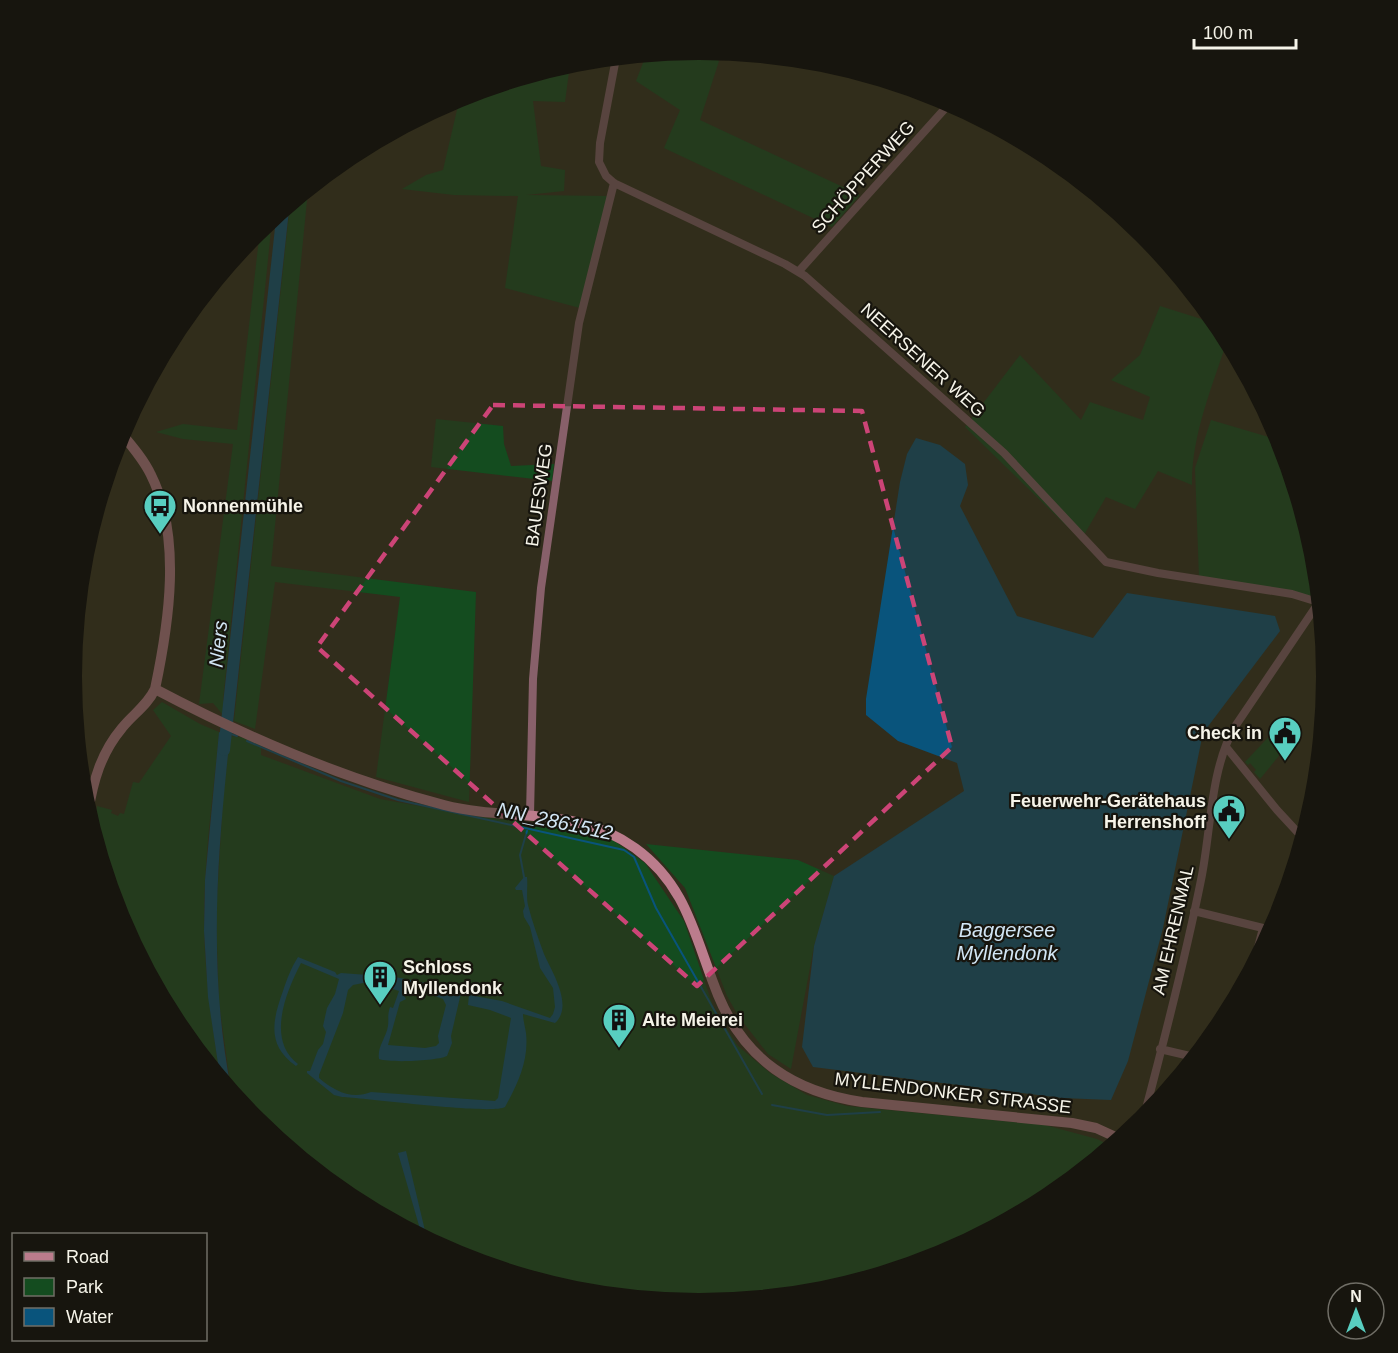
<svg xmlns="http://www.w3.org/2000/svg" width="1398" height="1353" font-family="Arial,sans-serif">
	<rect width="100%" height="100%" fill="#312d1c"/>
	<path fill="#144c1f" d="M 701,50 L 719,61 L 700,120 L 860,195 L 832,227 L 664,148 L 680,110 L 636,81 L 646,55 Z
		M 570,64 L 565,102 L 533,101 L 541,166 L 565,170 L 564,191 L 526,195 L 608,196 L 580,308 L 505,288 L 518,196 L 454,195 L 402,189 L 426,175 L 443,170 L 460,97 Z
		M 308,190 L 271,566 L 476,592 L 469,802 L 376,777 L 400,597 L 275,582 L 255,729 L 234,721 L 290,205 Z
		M 272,220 L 223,700 L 226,708 L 223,715 L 213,703 L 199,704 L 233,444 L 183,439 L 156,432 L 183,424 L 237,430 L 260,230 Z
		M 1160,306 L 1217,324 L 1227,341 C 1212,387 1191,437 1192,485 L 1158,471 L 1135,509 L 1106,497 L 1081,540 L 965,427 L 1020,355 L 1081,420 L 1090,402 L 1143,420 L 1150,397 L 1111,380 L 1140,355 Z
		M 436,419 L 503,426 L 504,444 L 511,466 L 554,464 L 552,481 L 431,467 Z
		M 1211,420 L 1279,440 L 1314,555 L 1318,595 L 1312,596 L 1199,577 L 1195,468 Z
		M 162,702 L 200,724 L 219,732 C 213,798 203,864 204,930 C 205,980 213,1028 220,1077 L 177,1025 L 120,916 L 93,828 L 97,806 L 112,810 L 111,813 L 118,816 L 120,813 L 124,814 L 133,782 L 139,783 L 171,736 L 153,710 Z
		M 1274,731 L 1292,740 L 1260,779 L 1254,772 L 1256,770 L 1250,763 L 1248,765 L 1245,762 Z
		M 230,736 L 248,738 L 261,742 L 261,755 L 380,799 L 475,816 L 548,825 L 613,840 L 645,863 L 684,921 L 713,1006 L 737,1045 L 770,1073 L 807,1095 L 847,1106 L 1045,1125 L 1097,1139 L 1111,1146 L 1047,1198 L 939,1256 L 821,1292 L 699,1303 L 651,1299 L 576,1291 L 459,1256 L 350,1198 L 255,1120 L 231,1089 L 219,1002 L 216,915 L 223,799 Z
		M 646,844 L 798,860 L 834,876 L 814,946 L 791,1069 L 768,1054 L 739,1017 L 727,996 L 685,888 Z"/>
	<path fill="#09547c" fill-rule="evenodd" d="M 916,438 L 940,445 L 965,464 L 968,485 L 960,506 L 1017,616 L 1093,638 L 1127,593 L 1275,616 L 1280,631 L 1203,733 L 1163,928 L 1128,1061 L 1111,1100 L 1062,1098 L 813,1067 L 802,1047 L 814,946 L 834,876 L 964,791 L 957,763 L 898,741 L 866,715 L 866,699 L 900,482 L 907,454 Z
		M 219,732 L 230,736 C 217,856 208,969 231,1089 L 220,1077 L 208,997 L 204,931 L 205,880 Z
		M 524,877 L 527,877 C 528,886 526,896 528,905 C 532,921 538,938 544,954 C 552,972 574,1006 555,1023 L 523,1014 C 523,1020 525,1026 526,1033 C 529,1060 518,1084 505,1107 C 492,1115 367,1098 342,1097 L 334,1095 L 307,1073 L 307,1071 L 310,1071 L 318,1050 L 323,1044 L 326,1032 L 323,1026 L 327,1008 L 335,994 L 339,979 L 301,963 C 286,992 266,1040 298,1064 L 296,1066 C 267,1046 272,1021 283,991 C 287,979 291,968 298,957 L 335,972 L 337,975 L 341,973 L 395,977 L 437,985 L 461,993 L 451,1036 L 452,1043 L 447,1056 C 436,1061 390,1063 379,1059 C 377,1047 386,1038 388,1026 C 389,1018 387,1017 390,1007 L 393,1008 L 399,991 L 380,985 L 363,983 L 353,985 L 348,990 L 343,1013 L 319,1075 L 319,1078 C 334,1091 352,1100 371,1092 L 495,1101 L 498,1098 L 511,1018 L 490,1010 L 468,1005 L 469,995 L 502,1001 L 550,1018 L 553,1014 L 555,1007 L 553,988 L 540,968 L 530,927 L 524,917 L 523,911 L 525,906 L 522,890 L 516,890 L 515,888 ZM 410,987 L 443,999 L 446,1005 L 438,1036 L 439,1043 L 436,1046 L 425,1048 L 388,1045 L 400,1002 L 406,999 L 403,994 L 404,991 Z
		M 406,1151 L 427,1239 L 422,1236 L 398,1153 Z"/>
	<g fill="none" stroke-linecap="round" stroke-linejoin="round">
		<path stroke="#09547c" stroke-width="2" d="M 225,732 L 237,736
			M 247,741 L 341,781 L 398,800 L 624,850 L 634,857 L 656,908 L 762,1094
			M 524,877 L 520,855 L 527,831
			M 772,1105 L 827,1115 L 880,1112"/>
		<path stroke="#09547c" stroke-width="12" d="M 224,750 L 283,210"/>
		<path stroke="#88606a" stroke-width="8" d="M 616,58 L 600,143 L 599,162 L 606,176 L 614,183 L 785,264 L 805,276 L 1004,453 L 1106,562 L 1158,573 L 1292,594 L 1318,602
			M 799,271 L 950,103
			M 1226,747 L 1277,810 L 1302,837
			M 530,815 L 533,679 L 541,588 L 579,323 L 614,183
			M 1194,911 L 1271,930
			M 1255,959 L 1263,928
			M 1160,1049 L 1194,1057
			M 1143,1120 C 1164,1041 1185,960 1201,880 C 1211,832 1210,771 1234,728 L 1319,602"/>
		<path stroke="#bb7c8c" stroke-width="10" d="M 155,689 C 246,737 343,779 444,805 C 510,822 576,805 635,848 C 688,886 695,939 718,995 C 745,1060 794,1092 862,1102 L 1072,1123 L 1096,1128 L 1120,1139
			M 88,813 C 93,781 101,753 122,728 C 133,714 147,706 155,689 C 169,623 182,537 151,475 C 144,460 132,446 121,433"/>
	</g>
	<path d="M0 0H1398V1353H0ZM 493,405 L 862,411 L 952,747 L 697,986 L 317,647 Z" fill="#312d1c" fill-opacity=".55" fill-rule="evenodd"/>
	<path fill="none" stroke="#c47" stroke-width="4.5" stroke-dasharray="12 8" stroke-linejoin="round" d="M 493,405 L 862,411 L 952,747 L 697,986 L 317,647 Z"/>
	<defs>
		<g id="bus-pin" transform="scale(1.725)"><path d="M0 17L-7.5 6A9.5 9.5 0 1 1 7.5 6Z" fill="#58cec0" stroke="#17150e"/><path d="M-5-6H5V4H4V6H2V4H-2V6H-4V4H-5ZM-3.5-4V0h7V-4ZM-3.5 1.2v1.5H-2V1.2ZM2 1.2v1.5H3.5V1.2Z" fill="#111"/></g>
		<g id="civic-pin" transform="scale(1.725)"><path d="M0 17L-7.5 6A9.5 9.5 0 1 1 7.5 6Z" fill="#58cec0" stroke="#17150e"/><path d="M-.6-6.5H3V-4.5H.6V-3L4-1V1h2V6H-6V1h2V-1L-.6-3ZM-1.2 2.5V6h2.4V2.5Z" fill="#111"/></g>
		<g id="building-pin" transform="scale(1.725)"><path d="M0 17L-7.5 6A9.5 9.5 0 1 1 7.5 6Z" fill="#58cec0" stroke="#17150e"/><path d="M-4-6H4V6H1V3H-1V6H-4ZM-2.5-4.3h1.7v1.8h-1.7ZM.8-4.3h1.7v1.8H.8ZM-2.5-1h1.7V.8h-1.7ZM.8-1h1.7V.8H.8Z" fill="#111"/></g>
	</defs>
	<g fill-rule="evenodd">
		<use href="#bus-pin" x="160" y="506"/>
		<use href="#civic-pin" x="1285" y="733"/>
		<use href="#civic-pin" x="1229" y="811"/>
		<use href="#building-pin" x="380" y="977"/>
		<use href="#building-pin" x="619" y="1020"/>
	</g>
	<g text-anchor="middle" stroke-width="4.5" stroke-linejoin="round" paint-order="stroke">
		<g font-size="18" fill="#f6f4e9" stroke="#17150e">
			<text transform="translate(863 177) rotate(-48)" y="6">SCHÖPPERWEG</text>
			<text transform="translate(923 360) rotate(42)" y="6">NEERSENER WEG</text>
			<text transform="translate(539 495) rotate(-82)" y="6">BAUESWEG</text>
			<text transform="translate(1173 930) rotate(-77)" y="6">AM EHRENMAL</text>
			<text transform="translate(953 1093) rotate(7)" y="6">MYLLENDONKER STRASSE</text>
		</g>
		<g font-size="18" font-weight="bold" fill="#f6f4e9" stroke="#17150e" text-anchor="start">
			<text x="183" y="512">Nonnenmühle</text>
			<text x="1262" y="739" text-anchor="end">Check in</text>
			<text x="1206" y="807" text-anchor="end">Feuerwehr-Gerätehaus<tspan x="1206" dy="21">Herrenshoff</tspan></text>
			<text x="403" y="973">Schloss<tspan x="403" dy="21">Myllendonk</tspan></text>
			<text x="642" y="1026">Alte Meierei</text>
		</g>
		<g font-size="20" font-style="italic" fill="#d2e6f5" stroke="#17150e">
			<text transform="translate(218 644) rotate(-84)" y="7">Niers</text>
			<text transform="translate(555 821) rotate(12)" y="7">NN_2861512</text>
			<text x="1007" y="937">Baggersee<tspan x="1007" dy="23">Myllendonk</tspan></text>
		</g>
	</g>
	<path d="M0 0H1398V1353H0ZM698 60H700A616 616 0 0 1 1316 676V677A616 616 0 0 1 700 1293H698A616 616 0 0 1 82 677V676A616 616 0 0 1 698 60Z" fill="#17150e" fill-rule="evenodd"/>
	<rect x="12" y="1233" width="195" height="108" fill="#17150e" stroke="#706e66" stroke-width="1.5"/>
	<rect x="24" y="1252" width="30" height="9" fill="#bb7c8c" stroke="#706e66" stroke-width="1.5"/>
	<text x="66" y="1263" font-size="18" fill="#f6f4e9">Road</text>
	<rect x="24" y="1278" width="30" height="18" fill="#144c1f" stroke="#706e66" stroke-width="1.5"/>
	<text x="66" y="1293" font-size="18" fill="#f6f4e9">Park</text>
	<rect x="24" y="1308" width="30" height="18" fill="#09547c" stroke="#706e66" stroke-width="1.5"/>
	<text x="66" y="1323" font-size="18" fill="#f6f4e9">Water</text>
	<g transform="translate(1356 1311)"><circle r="28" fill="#17150e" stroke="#706e66" stroke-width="1.5"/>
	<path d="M0-4.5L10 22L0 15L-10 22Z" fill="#58cec0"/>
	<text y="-9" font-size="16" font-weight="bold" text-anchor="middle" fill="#f6f4e9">N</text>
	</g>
	<path d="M1194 39v9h102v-9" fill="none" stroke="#f6f4e9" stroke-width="3"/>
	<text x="1203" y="39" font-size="18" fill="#f6f4e9" stroke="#17150e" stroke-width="4.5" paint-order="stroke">100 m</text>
</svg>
